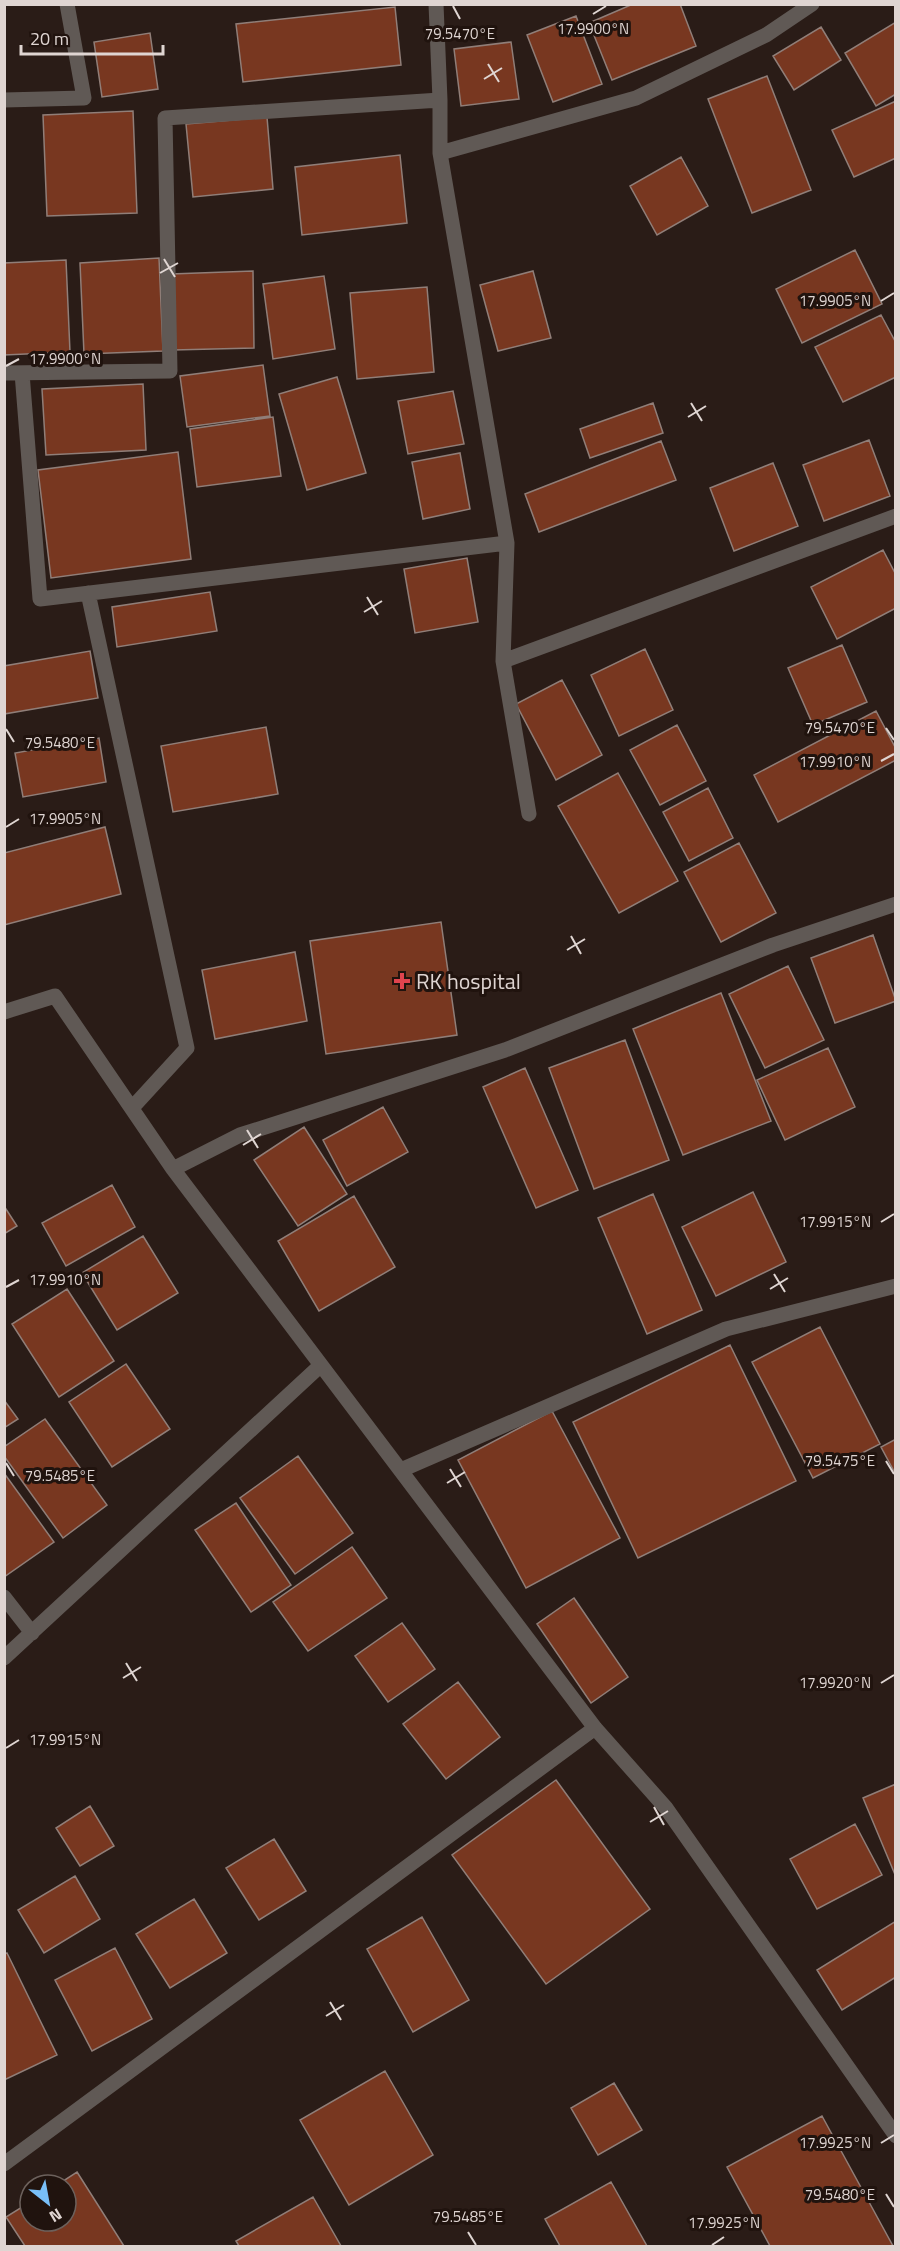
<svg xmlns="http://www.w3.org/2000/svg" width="900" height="2251" font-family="'Titillium Web',sans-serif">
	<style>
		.building { fill: #783720; stroke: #907e78; stroke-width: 1.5 }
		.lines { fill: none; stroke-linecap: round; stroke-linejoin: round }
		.minor { stroke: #605955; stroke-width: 15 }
		.ticks { fill: none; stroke: #dfd5d2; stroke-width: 2 }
		.health-dot { fill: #e0444e; stroke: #20130e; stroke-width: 2 }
		.labels { text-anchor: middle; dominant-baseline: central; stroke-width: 6; stroke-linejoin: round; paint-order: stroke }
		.poi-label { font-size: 22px; fill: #dfd5d2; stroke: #20130e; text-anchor: start }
		.ticks-label { font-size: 15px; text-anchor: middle; fill: #dfd5d2; stroke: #20130e; stroke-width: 6; stroke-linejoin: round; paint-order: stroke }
	</style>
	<rect width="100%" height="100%" fill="#2a1c17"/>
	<path class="building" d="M 633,4 L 680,4 L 696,46 L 612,80 L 589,23 Z
		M 395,7 L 401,65 L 243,82 L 236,24 Z
		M 576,16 L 602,84 L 553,102 L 527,35 Z
		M 896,22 L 896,94 L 876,106 L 845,53 Z
		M 821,27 L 841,60 L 794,90 L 773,56 Z
		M 150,33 L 158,89 L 102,97 L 94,42 Z
		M 511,42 L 519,99 L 461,106 L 454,49 Z
		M 767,76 L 811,190 L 752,213 L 708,99 Z
		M 896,101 L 896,158 L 854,177 L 832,130 Z
		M 133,111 L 137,213 L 47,216 L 43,115 Z
		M 267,117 L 273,189 L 193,197 L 186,124 Z
		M 400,155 L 407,223 L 302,235 L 295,167 Z
		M 681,157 L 708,206 L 657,235 L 630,186 Z
		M 855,250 L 882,304 L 802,343 L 776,289 Z
		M 159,258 L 163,351 L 84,354 L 80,263 Z
		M 66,260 L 70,352 L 4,355 L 4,263 Z
		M 253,271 L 254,348 L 173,350 L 171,274 Z
		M 533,271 L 551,338 L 498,351 L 480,285 Z
		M 324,276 L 335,349 L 273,359 L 263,284 Z
		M 427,287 L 434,372 L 357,379 L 350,293 Z
		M 881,315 L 896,343 L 896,377 L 843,402 L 815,347 Z
		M 263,365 L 270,416 L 187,427 L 180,376 Z
		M 337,377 L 366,473 L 307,490 L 279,394 Z
		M 143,384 L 146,450 L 46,455 L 42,389 Z
		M 453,391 L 464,444 L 408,454 L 398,401 Z
		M 653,403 L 663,433 L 590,458 L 580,429 Z
		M 273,417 L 281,476 L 197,487 L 190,429 Z
		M 869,440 L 890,496 L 824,521 L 803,465 Z
		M 661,441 L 676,480 L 539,532 L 525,494 Z
		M 178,452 L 191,559 L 51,578 L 38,470 Z
		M 460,453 L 470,509 L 423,519 L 412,462 Z
		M 773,463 L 798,526 L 734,551 L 710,488 Z
		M 883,550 L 896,575 L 896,608 L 837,639 L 811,587 Z
		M 467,558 L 478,622 L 415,633 L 404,569 Z
		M 210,592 L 217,631 L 117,647 L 112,607 Z
		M 842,645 L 867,702 L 813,725 L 788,668 Z
		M 645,649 L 673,710 L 619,736 L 591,675 Z
		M 90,651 L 98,698 L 4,714 L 4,666 Z
		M 562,680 L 602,755 L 556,780 L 516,704 Z
		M 876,711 L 896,749 L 896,760 L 778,822 L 754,775 Z
		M 677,725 L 706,781 L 660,805 L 630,750 Z
		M 266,727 L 278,794 L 173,812 L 161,746 Z
		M 99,738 L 106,782 L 23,797 L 15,753 Z
		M 618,773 L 678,881 L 619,913 L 558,806 Z
		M 708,788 L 733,838 L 689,861 L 663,812 Z
		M 105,827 L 121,894 L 4,925 L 4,853 Z
		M 739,843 L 776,913 L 721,942 L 684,872 Z
		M 441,922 L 457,1035 L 326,1054 L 310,941 Z
		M 873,935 L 896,1001 L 835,1023 L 811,958 Z
		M 295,952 L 307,1021 L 215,1039 L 202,970 Z
		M 788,966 L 824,1040 L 765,1068 L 729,994 Z
		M 721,993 L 771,1121 L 683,1155 L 633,1029 Z
		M 625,1040 L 669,1160 L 594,1189 L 549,1068 Z
		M 828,1048 L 855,1107 L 785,1140 L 757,1080 Z
		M 525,1068 L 578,1190 L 536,1208 L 483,1087 Z
		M 383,1107 L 408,1152 L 347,1186 L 323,1140 Z
		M 304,1127 L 347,1194 L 298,1226 L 254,1160 Z
		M 112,1185 L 135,1227 L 66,1266 L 42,1223 Z
		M 753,1192 L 786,1262 L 716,1296 L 682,1227 Z
		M 653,1194 L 702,1310 L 647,1334 L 598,1218 Z
		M 354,1196 L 395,1267 L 319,1311 L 278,1241 Z
		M 4,1206 L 17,1226 L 4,1234 Z
		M 143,1236 L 178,1293 L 117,1330 L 82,1273 Z
		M 67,1289 L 114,1361 L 59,1397 L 12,1324 Z
		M 820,1327 L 880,1444 L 813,1478 L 752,1362 Z
		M 730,1345 L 796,1481 L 638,1558 L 573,1422 Z
		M 126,1364 L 170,1429 L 112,1467 L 69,1402 Z
		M 4,1400 L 18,1419 L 4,1428 Z
		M 552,1411 L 620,1538 L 526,1588 L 458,1460 Z
		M 45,1419 L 107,1505 L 63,1538 L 4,1456 L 4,1447 Z
		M 896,1439 L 896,1475 L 881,1447 Z
		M 298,1456 L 353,1533 L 295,1574 L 240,1498 Z
		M 4,1473 L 54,1542 L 4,1577 Z
		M 236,1503 L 291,1585 L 251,1612 L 195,1530 Z
		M 352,1547 L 387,1598 L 308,1651 L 273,1602 Z
		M 574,1598 L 628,1677 L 591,1703 L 537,1624 Z
		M 402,1623 L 435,1669 L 388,1702 L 355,1656 Z
		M 458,1682 L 500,1737 L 446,1779 L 403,1724 Z
		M 556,1780 L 650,1909 L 546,1984 L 452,1855 Z
		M 896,1784 L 896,1877 L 863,1798 Z
		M 90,1806 L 114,1846 L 80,1866 L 56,1828 Z
		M 855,1824 L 882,1875 L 817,1909 L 790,1859 Z
		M 274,1839 L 306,1891 L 259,1920 L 226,1868 Z
		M 75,1876 L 100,1919 L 44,1953 L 18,1910 Z
		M 194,1899 L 227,1953 L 170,1988 L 136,1934 Z
		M 422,1917 L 469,2000 L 413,2032 L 367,1949 Z
		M 896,1921 L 896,1977 L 842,2010 L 817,1970 Z
		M 115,1948 L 152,2019 L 92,2051 L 55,1980 Z
		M 7,1953 L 57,2055 L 4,2080 L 4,1954 Z
		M 385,2071 L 433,2155 L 349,2205 L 300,2120 Z
		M 614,2083 L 642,2130 L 598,2155 L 571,2108 Z
		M 822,2116 L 893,2246 L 770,2246 L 727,2167 Z
		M 77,2172 L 124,2246 L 25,2246 L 6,2217 L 30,2202 L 30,2221 L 66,2221 L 66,2185 L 57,2185 Z
		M 611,2182 L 647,2246 L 560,2246 L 545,2219 Z
		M 313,2197 L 341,2246 L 239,2246 L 236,2241 Z"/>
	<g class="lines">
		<path class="minor" d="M 436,4 L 440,100 L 440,153 L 507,543 L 503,661 L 529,814
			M 4,100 L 84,98 L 67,4
			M 440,153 L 636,98 L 766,35 L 812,4
			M 4,373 L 170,371 L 165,118 L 440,100
			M 22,373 L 40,599 L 507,543
			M 88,593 L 187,1048 L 132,1108
			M 503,661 L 896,516
			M 4,1012 L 55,996 L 173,1169 L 595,1728 L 666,1808 L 896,2136
			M 173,1169 L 240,1135 L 505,1050 L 773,945 L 896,904
			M 401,1470 L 726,1329 L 896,1286
			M 4,1597 L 32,1633
			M 4,1658 L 321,1365
			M 4,2164 L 595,1728"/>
	</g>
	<path class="ticks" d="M 453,6 L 460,19M 593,14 L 606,6M 488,64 L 499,82M 484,79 L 502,68M 164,259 L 175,277M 160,273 L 178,263M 881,301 L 894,293M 6,366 L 19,359M 691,403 L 702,421M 688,417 L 706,406M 367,597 L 378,615M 364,612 L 382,601M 886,728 L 894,740M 6,729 L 14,742M 881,761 L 894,754M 6,827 L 19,819M 571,936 L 581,954M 567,950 L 585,939M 247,1130 L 258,1148M 243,1145 L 261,1134M 881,1222 L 894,1214M 774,1274 L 785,1292M 6,1287 L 19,1280M 770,1289 L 788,1278M 886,1461 L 894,1474M 6,1463 L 14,1476M 450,1469 L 461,1487M 447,1483 L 465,1472M 126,1663 L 137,1681M 123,1678 L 141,1667M 881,1683 L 894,1675M 6,1748 L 19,1740M 654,1807 L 664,1825M 650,1822 L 668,1811M 330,2002 L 341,2020M 326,2016 L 344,2005M 881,2143 L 894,2135M 886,2194 L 894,2207M 468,2232 L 476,2245M 712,2245 L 724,2237"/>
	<path class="health-dot" d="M399 972h6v6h6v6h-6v6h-6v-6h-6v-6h6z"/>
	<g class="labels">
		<g class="poi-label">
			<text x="416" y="981">RK hospital</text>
		</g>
	</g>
	<g class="ticks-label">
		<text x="593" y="34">17.9900°N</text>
		<text x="460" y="39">79.5470°E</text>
		<text x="835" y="306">17.9905°N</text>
		<text x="65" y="364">17.9900°N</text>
		<text x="840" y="733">79.5470°E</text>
		<text x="60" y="748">79.5480°E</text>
		<text x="835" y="767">17.9910°N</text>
		<text x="65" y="824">17.9905°N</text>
		<text x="835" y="1227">17.9915°N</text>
		<text x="65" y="1285">17.9910°N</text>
		<text x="840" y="1466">79.5475°E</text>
		<text x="60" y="1481">79.5485°E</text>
		<text x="835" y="1688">17.9920°N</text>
		<text x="65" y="1745">17.9915°N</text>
		<text x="835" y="2148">17.9925°N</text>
		<text x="840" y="2200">79.5480°E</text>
		<text x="468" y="2222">79.5485°E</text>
		<text x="724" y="2228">17.9925°N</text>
	</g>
	<rect width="900" height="2251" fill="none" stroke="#dfd5d2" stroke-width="12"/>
	<g transform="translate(48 2203) rotate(149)"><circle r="28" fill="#20130e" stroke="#6c615c" stroke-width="1.5"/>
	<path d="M0-4.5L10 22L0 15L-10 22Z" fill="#79bff8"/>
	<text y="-9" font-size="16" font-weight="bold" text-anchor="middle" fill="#dfd5d2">N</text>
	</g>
	<path d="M21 45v9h142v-9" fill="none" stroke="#dfd5d2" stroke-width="3"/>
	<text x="30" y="45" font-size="18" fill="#dfd5d2" stroke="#20130e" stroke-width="4.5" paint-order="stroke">20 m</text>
</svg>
